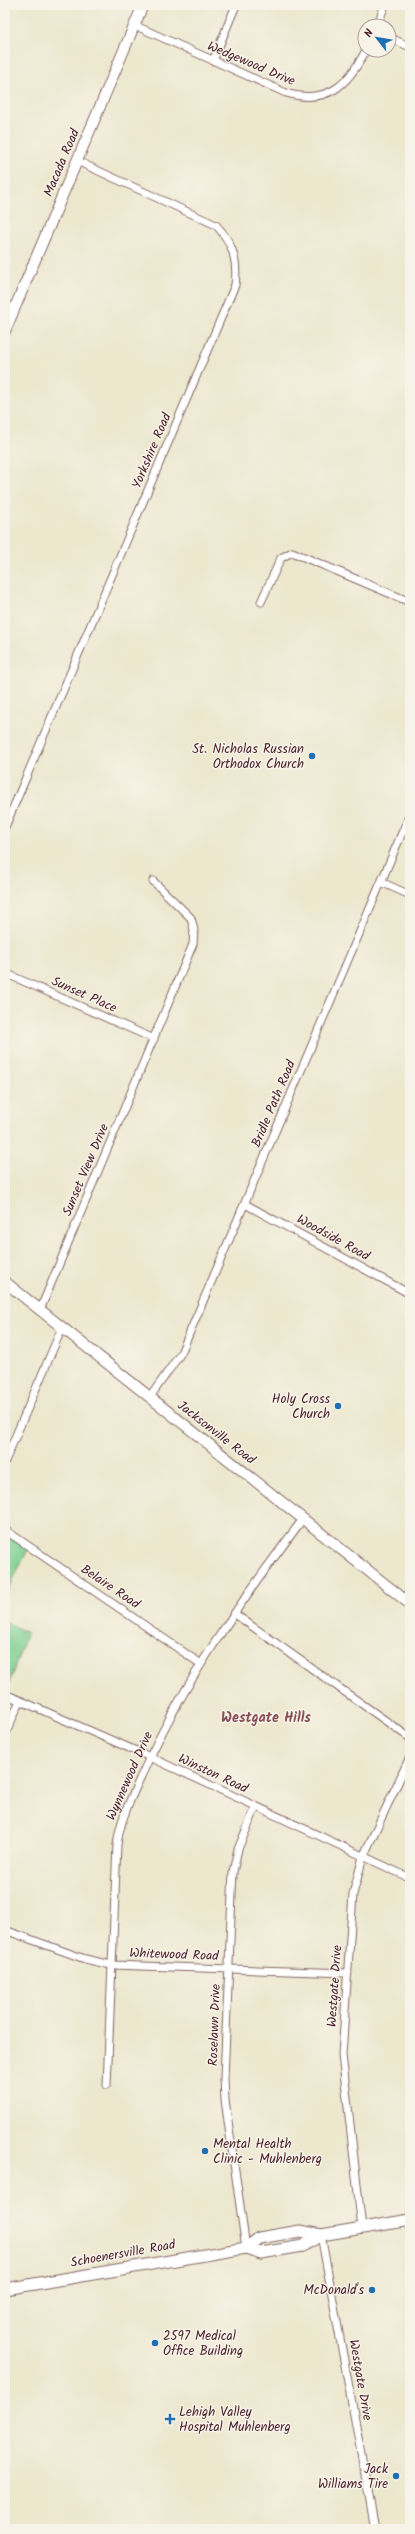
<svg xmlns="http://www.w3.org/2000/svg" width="415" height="2534" font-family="Kalam,sans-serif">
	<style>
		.green { fill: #7ed193; stroke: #64785f }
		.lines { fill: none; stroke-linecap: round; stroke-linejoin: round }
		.street-casing { stroke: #836564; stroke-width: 9 }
		.secondary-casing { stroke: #836564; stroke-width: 12 }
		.primary-casing { stroke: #836564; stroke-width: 13 }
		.street { stroke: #fff; stroke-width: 7 }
		.secondary { stroke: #fff; stroke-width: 10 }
		.primary { stroke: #fff; stroke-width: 11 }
		.poi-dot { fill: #1f6fb2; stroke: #f7f3e8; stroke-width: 1.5 }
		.labels { text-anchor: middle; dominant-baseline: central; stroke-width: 3; stroke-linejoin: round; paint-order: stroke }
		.street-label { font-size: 13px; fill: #4a1f2b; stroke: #f7f3e8 }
		.poi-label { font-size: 13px; fill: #4a1f2b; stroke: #f7f3e8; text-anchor: end }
		.neighbourhood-label { font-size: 14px; font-weight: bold; fill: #884f56; stroke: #f7f3e8 }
	</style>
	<rect width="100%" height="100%" fill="#f7f3e8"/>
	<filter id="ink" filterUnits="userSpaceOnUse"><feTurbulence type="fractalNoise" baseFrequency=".025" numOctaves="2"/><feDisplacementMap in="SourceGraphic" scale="8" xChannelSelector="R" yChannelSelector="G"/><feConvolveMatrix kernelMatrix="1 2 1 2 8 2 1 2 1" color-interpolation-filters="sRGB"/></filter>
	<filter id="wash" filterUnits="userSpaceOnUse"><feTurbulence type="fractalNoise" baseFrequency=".012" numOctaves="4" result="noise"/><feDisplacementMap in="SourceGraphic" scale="16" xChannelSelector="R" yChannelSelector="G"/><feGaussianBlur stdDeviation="0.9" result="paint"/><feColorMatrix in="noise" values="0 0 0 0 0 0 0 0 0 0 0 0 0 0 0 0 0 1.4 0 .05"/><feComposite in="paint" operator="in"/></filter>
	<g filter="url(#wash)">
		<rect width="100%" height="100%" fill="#ece7cd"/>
		<path class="green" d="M 5,1530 L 29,1547 L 5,1596 Z
			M 5,1621 L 27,1633 L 5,1694 Z"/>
	</g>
	<g filter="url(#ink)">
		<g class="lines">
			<g class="street-casing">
				<path id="street" d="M 134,25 L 286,93 C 328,105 348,85 366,50
					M 377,26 L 385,5
					M 389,37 L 410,47
					M 213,61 L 236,5
					M 261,602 L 281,558 L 292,552 L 410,602
					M 5,827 L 235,285 C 238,261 233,243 216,225 L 77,161
					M 381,882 L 410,895
					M 5,973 L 154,1039
					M 245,1204 L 410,1294
					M 40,1310 L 193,944 L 194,930 L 191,918 L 153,881
					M 150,1397 L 181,1353 L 410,814
					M 5,1461 L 62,1328
					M 5,1530 L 201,1664
					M 235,1614 L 410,1738
					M 5,1694 L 150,1757 L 410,1878
					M 5,1735 L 20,1701
					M 5,1930 L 85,1959 L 111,1965 L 348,1973
					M 107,2085 L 117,1845 C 120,1819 132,1796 143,1772 C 184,1681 243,1598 303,1519
					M 362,2228 L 342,2055 L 353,1894 L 363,1857 L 410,1757
					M 321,2235 L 375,2529
					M 246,2248 L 225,2100 L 224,2078 L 233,1872 L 238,1849 L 256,1807"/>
			</g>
			<g class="secondary-casing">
				<path id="secondary" d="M 5,331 L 143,5
					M 5,1282 L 410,1604"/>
			</g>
			<g class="primary-casing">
				<path id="primary" d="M 246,2248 L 261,2253 L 303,2246 L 321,2235
					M 5,2289 L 246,2248 L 259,2238 L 300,2231 L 321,2235 L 410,2220"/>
			</g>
			<use href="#street" class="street"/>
			<use href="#secondary" class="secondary"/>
			<use href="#primary" class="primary"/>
		</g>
	</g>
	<g class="poi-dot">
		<circle cx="312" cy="756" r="4"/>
		<circle cx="338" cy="1406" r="4"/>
		<circle cx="205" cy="2151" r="4"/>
		<circle cx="372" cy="2290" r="4"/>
		<circle cx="155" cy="2343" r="4"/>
		<path d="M168 2413h4v4h4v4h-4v4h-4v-4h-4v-4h4z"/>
		<circle cx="396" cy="2476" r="4"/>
	</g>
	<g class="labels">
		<g class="street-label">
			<text transform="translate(251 64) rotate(23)">Wedgewood Drive</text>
			<text transform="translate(62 163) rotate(-67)">Macada Road</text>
			<text transform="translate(152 451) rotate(-67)">Yorkshire Road</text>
			<text transform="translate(84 995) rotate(24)">Sunset Place</text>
			<text transform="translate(274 1104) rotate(-67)">Bridle Path Road</text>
			<text transform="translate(86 1170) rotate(-67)">Sunset View Drive</text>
			<text transform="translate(333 1238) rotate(29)">Woodside Road</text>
			<text transform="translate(216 1433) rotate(38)">Jacksonville Road</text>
			<text transform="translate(110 1587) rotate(34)">Belaire Road</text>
			<text transform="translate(213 1774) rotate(25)">Winston Road</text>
			<text transform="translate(130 1776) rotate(-66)">Wynnewood Drive</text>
			<text transform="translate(174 1955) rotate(2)">Whitewood Road</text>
			<text transform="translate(335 1986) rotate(-86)">Westgate Drive</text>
			<text transform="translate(215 2025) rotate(-88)">Roselawn Drive</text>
			<text transform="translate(123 2254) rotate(-10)">Schoenersville Road</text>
			<text transform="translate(360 2380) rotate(80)">Westgate Drive</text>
		</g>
		<g class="poi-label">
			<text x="304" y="749">St. Nicholas Russian<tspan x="304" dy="15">Orthodox Church</tspan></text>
			<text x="330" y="1399">Holy Cross<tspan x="330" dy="15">Church</tspan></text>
			<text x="213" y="2144" text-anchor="start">Mental Health<tspan x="213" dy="15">Clinic - Muhlenberg</tspan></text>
			<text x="364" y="2290">McDonald's</text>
			<text x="163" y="2336" text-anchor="start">2597 Medical<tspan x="163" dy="15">Office Building</tspan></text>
			<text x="179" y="2412" text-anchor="start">Lehigh Valley<tspan x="179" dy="15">Hospital Muhlenberg</tspan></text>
			<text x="388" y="2469">Jack<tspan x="388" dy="15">Williams Tire</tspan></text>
		</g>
		<g class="neighbourhood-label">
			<text x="266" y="1718">Westgate Hills</text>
		</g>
	</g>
	<rect width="415" height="2534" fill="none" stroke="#f7f3e8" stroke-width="20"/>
	<g transform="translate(377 38) rotate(301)"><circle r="19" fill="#f7f3e8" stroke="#b29e9c"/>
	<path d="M0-3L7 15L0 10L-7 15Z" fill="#1f6fb2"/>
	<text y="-6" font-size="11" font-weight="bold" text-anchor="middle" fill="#4a1f2b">N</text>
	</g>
</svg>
